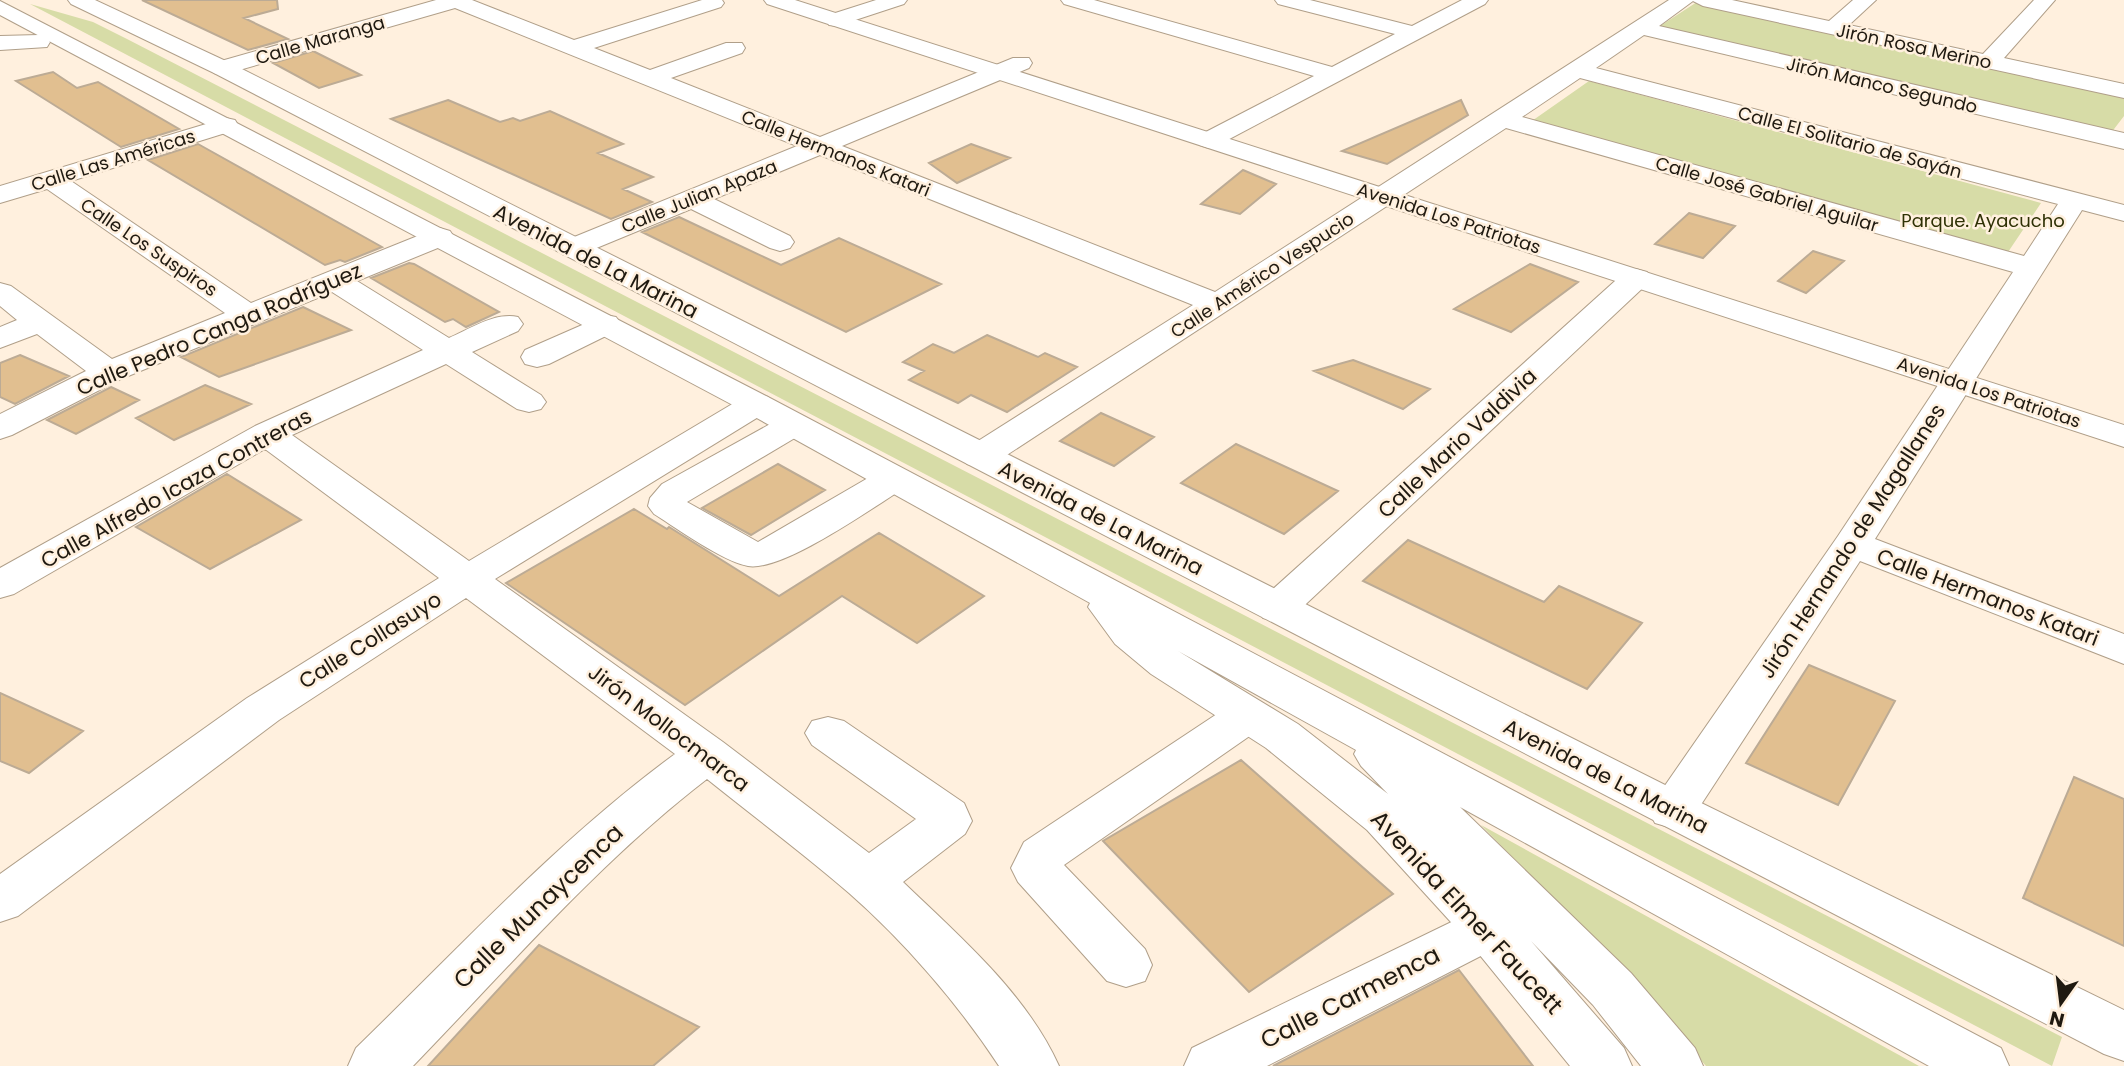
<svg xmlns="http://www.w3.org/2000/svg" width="2124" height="1066" font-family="Poppins,sans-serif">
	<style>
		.green { fill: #d7dca7 }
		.building { fill: #e1bf90; stroke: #bcab95; stroke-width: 2 }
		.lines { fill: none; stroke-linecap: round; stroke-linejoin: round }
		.minor-casing { stroke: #b09f89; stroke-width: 2 }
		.major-casing { stroke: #b09f89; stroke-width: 2 }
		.minor { fill: #fff; fill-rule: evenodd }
		.major { fill: #fff; fill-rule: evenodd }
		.labels { text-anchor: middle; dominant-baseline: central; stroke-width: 5; stroke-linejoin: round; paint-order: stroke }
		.far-street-label { font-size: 18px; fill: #1f1910; stroke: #fff0de }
		.far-park-label { font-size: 18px; fill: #2f3105; stroke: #fff0de }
		.street-label { font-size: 21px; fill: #1f1910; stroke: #fff0de }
		.near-street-label { font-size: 24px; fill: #1f1910; stroke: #fff0de }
	</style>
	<rect width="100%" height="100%" fill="#fff0de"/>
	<path class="green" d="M 1697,2 L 2124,96 L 2124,116 L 2111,133 L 1657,28 Z
		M 30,4 L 93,22 L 127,39 L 2062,1037 L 2052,1066 Z
		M 1589,81 L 2041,203 L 2004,258 L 1529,123 Z
		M 1481,825 L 1919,1066 L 1706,1066 L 1634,983 Z"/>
	<path class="building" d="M 142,0 L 277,0 L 278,9 L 244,18 L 288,39 L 248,50 Z
		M 313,51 L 361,75 L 319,88 L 273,63 Z
		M 53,72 L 77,88 L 98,82 L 179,129 L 121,147 L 16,81 Z
		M 448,100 L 500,122 L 513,118 L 520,121 L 550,111 L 623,144 L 598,153 L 653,177 L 623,189 L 652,202 L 611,219 L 391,119 Z
		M 1461,100 L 1468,115 L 1387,164 L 1342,151 Z
		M 198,144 L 382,247 L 345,262 L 340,260 L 325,265 L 148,160 Z
		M 971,144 L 1010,158 L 957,183 L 929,163 Z
		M 1243,170 L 1276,184 L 1240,214 L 1201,204 Z
		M 1689,213 L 1735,226 L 1703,258 L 1655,244 Z
		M 679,217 L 781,265 L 839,238 L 941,284 L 846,332 L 642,232 Z
		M 1813,251 L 1844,261 L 1806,293 L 1778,281 Z
		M 409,263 L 414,264 L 499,312 L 466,327 L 453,319 L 445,322 L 371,278 Z
		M 1530,264 L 1578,282 L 1511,332 L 1454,309 Z
		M 303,307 L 351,330 L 219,377 L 181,357 Z
		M 987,335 L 1038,357 L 1045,353 L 1077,367 L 1007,412 L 971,395 L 958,403 L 909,380 L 924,371 L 903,362 L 933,344 L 954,353 Z
		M 20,355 L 69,376 L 15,404 L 0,397 L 0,363 Z
		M 1353,360 L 1430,389 L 1403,409 L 1314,371 Z
		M 205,385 L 251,404 L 174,440 L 136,418 Z
		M 111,387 L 139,400 L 76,434 L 47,420 Z
		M 1101,413 L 1154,437 L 1114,466 L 1060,441 Z
		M 1236,444 L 1338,491 L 1284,534 L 1181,483 Z
		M 778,464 L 825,490 L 751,535 L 702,508 Z
		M 227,474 L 301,520 L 210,569 L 136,527 Z
		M 634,509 L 667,529 L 669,527 L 779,596 L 879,533 L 984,596 L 917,643 L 842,596 L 685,705 L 506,583 Z
		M 1408,540 L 1544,602 L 1559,586 L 1642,623 L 1587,689 L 1363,581 Z
		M 1809,665 L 1895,701 L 1838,805 L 1746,763 Z
		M 0,693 L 83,731 L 29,773 L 0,761 Z
		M 1241,760 L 1393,894 L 1249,992 L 1103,841 Z
		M 2074,777 L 2124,799 L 2124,946 L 2023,898 Z
		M 539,945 L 699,1027 L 653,1066 L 428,1066 Z
		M 1459,970 L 1533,1066 L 1273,1066 Z"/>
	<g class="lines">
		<g class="minor-casing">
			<path id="minor" d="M 436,0 L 472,0 L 574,40 L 702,0 L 722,0 L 724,3 L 721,7 L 594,48 L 650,70 L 726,43 L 742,43 L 745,48 L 742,53 L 671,78 L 820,137 L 1013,58 L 1029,58 L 1032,63 L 1029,68 L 842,146 L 1215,292 L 1669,0 L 1732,0 L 1829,21 L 1853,0 L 1876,0 L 1849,25 L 1983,54 L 2034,0 L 2055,0 L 2004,58 L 2124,84 L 2124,98 L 1703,6 L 1693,1 L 1659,26 L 2124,133 L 2124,149 L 1644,35 L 1596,68 L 2124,205 L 2124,221 L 2082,210 L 1875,539 L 2124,634 L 2124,664 L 1860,561 L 1689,823 L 1672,828 L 1655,823 L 1648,810 L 1838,536 L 2013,272 L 1506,128 L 993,464 L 980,467 L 967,464 L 962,456 L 967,448 L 1193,305 L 820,155 L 714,199 L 790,236 L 794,242 L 790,248 L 780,251 L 770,248 L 691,209 L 582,254 L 572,257 L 562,254 L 557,248 L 562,242 L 797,146 L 455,8 L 222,75 L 214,73 L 210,68 L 214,63 ZM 1580,78 L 2058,204 L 2024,256 L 1522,117 Z
				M 876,0 L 907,0 L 904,4 L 837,26 L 829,25 L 826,20 L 829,15 Z
				M 1061,0 L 1094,0 L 1332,67 L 1395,34 L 1278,4 L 1275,0 L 1310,0 L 1412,26 L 1462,0 L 1488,0 L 1485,4 L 1218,145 L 1209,148 L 1200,145 L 1196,140 L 1200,135 L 1314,76 L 1064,4 Z
				M 39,35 L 47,37 L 50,42 L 47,47 L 0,50 L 0,36 Z
				M 226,118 L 235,120 L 238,125 L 235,130 L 71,181 L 251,303 L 430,231 L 440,228 L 450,231 L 454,237 L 450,243 L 357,281 L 449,338 C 470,329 495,312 518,317 L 523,324 L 518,331 L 472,352 L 541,395 L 546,402 L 541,409 L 529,412 L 517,409 L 446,364 L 292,435 L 469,561 L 744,397 L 756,394 L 768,397 L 773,404 L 768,411 L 495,579 L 723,742 L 869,853 L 916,819 L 812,745 L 805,733 L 812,721 L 828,717 L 844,721 L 964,803 L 972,821 L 965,834 L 903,882 C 960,937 1026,993 1059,1066 L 999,1066 C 959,1005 904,941 849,893 C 803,853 754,817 707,779 C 599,862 508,968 413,1066 L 348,1066 L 356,1048 C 459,948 559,839 675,754 L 466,598 L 279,720 L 18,916 L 0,922 L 0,874 L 247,698 L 439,578 L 265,449 L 14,594 L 0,598 L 0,568 L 255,426 L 423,350 L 332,292 L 121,379 L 12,435 L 0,439 L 0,414 L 86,371 L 37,334 L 0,348 L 0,327 L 17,320 L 0,306 L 0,283 L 11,286 L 112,359 L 225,313 L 47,189 L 0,203 L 0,186 Z
				M 1636,269 L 1647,272 L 1651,278 L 1647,284 L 1291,618 L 1277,621 L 1263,618 L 1257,608 L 1263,598 L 1625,272 Z
				M 605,315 L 616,317 L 621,324 L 616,331 L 549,364 L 537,367 L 525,364 L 521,357 L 525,350 Z
				M 793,415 L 805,418 L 810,425 L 805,432 L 687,502 L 758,542 L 880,471 L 893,468 L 906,471 L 911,479 L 906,487 C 873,507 783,572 748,566 C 722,561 678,529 654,514 L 648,506 L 650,498 L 662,484 L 781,418 Z
				M 1248,699 L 1264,704 L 1270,715 L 1264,726 L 1064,865 L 1145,949 L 1152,965 L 1145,981 L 1126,987 L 1107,981 L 1018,882 L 1011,868 L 1024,842 L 1232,704 Z
				M 1488,907 L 1506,913 L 1514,928 L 1506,943 L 1267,1066 L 1184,1066 L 1192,1048 L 1470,913 Z"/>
		</g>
		<g class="major-casing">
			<path id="major" d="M 68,0 L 95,0 L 230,63 L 1689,797 L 2124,1010 L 2124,1061 L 2104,1054 L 214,73 L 71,4 Z
				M 764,0 L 795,0 L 2124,425 L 2124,447 L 767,4 Z
				M 0,1 L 768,397 L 2001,1048 L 2009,1066 L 1929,1066 L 1460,807 L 1631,973 L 1695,1048 L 1703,1066 L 1641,1066 L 1593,1005 L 1531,941 L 1624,1048 L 1632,1066 L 1570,1066 L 1470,943 L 1367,830 L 1266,748 L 1151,674 L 1115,644 L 1088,607 L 1090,603 L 744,411 L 0,15 ZM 1178,651 L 1356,750 L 1354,754 L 1361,766 L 1388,794 L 1298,724 Z"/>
		</g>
		<use href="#minor" class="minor"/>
		<use href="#major" class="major"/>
	</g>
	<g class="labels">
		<g class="far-street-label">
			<text transform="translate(320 40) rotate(-16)">Calle Maranga</text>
			<text transform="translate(1914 46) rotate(12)">Jirón Rosa Merino</text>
			<text transform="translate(1882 85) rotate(13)">Jirón Manco Segundo</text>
			<text transform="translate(1850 142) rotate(15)">Calle El Solitario de Sayán</text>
			<text transform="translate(836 153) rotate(22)">Calle Hermanos Katari</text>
			<text transform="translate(113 160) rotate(-17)">Calle Las Américas</text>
			<text transform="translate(1767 194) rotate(16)">Calle José Gabriel Aguilar</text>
			<text transform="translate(699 196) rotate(-22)">Calle Julian Apaza</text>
			<text transform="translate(1449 218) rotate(18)">Avenida Los Patriotas</text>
			<text transform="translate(149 247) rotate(34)">Calle Los Suspiros</text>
			<text transform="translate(1262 275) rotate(-33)">Calle Américo Vespucio</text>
			<text transform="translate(1989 392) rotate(18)">Avenida Los Patriotas</text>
		</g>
		<g class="far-park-label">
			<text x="1983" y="220">Parque. Ayacucho</text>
		</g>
		<g class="street-label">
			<text transform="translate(596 261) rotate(27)">Avenida de La Marina</text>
			<text transform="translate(219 329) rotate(-23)">Calle Pedro Canga Rodríguez</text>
			<text transform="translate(1457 443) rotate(-43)">Calle Mario Valdivia</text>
			<text transform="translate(176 488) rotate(-29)">Calle Alfredo Icaza Contreras</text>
			<text transform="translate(1101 518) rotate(27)">Avenida de La Marina</text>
			<text transform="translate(1852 541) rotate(-57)">Jirón Hernando de Magallanes</text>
			<text transform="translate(1988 597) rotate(21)">Calle Hermanos Katari</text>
			<text transform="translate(370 640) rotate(-32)">Calle Collasuyo</text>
			<text transform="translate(669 728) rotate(37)">Jirón Mollocmarca</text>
			<text transform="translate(1606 776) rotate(27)">Avenida de La Marina</text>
		</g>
		<g class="near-street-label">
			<text transform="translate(538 906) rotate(-44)">Calle Munaycenca</text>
			<text transform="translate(1467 912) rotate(47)">Avenida Elmer Faucett</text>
			<text transform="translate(1350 997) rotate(-27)">Calle Carmenca</text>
		</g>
	</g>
	<g transform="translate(2061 1003) rotate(194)" stroke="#fff0de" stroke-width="5" paint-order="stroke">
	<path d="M0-5L12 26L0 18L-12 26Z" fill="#1f1910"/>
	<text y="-10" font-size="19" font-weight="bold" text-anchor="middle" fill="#1f1910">N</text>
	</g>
</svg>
